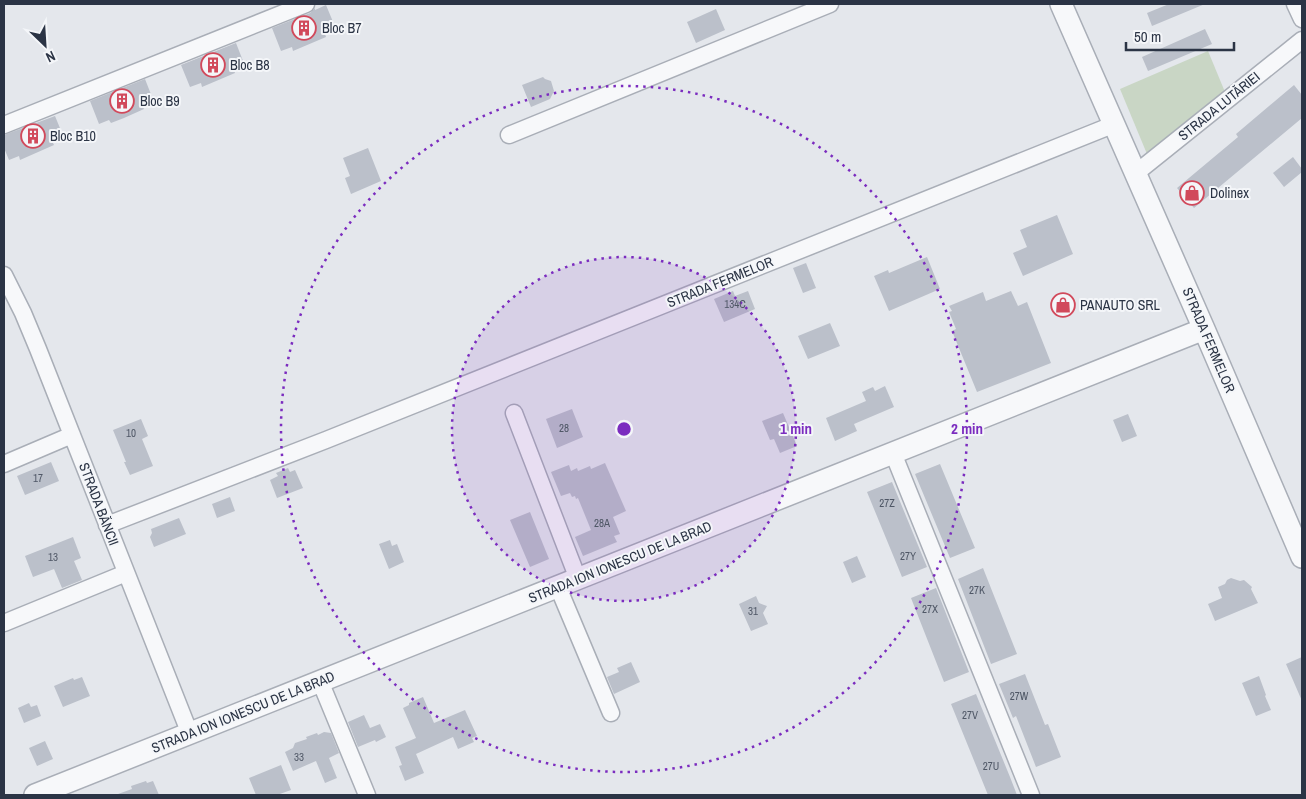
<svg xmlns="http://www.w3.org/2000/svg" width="1306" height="799" font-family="'Archivo Narrow',sans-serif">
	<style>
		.green { fill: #c9d6c5 }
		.building { fill: #bbc0ca }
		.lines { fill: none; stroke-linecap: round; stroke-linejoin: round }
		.minor-casing { stroke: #a9aeb7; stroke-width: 19 }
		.tertiary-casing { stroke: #a9aeb7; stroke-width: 24 }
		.minor { stroke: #f7f8fa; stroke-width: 16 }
		.tertiary { stroke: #f7f8fa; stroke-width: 21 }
		.ring { fill: none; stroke: #7b2cbf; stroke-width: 2.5; stroke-dasharray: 2.5 5 }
		.labels { text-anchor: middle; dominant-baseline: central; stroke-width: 4; stroke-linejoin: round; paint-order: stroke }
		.number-label { font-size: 11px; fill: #4f5766 }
		.poi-label { font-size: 14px; fill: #2b3445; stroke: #f4f6f9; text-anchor: start }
		.street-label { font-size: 14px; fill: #2b3445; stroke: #f4f6f9 }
		.centre { fill: #7b2cbf; stroke: #f4f6f9; stroke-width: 2.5 }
		.ring-label { font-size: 15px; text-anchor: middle; font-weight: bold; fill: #7b2cbf; stroke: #f4f6f9; stroke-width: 4; stroke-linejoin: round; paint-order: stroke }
	</style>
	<rect width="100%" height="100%" fill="#e4e7ec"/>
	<path class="green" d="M 1208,51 L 1225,92 L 1147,154 L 1120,89 Z"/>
	<path class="building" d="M 1169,4 L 1205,4 L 1152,26 L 1147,13 Z
		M 326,5 L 336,29 L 325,34 L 326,37 L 293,51 L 292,47 L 281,51 L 272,28 L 310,13 L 315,8 L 315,10 Z
		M 716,9 L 725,30 L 696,43 L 687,22 Z
		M 1205,29 L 1212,44 L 1148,71 L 1142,57 Z
		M 236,43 L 245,66 L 234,70 L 235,73 L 202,87 L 201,83 L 190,87 L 181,65 Z
		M 543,77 L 545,79 L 551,81 L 554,91 L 550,99 L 531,107 L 522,85 Z
		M 145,79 L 154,102 L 143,107 L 144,109 L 124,118 L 111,123 L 109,120 L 99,124 L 90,101 Z
		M 1294,85 L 1302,95 L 1302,118 L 1194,208 L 1177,188 L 1238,137 L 1236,134 Z
		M 55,116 L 64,138 L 53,143 L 54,145 L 20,160 L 19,156 L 9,160 L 4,148 L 4,135 Z
		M 368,148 L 381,181 L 351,194 L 345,178 L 350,176 L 343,158 Z
		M 1293,157 L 1302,169 L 1302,172 L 1284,187 L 1273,173 Z
		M 1057,215 L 1073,254 L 1023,276 L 1013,253 L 1027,247 L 1020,230 Z
		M 927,257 L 940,289 L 889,311 L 874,276 L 888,270 L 889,273 Z
		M 806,263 L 816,288 L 803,293 L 793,268 Z
		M 733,291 L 735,296 L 748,291 L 755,309 L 724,322 L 714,299 Z
		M 1011,291 L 1018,306 L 1027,302 L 1051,363 L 977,392 L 952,331 L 956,329 L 949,312 L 952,311 L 949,306 L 983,292 L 986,301 Z
		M 830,323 L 840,346 L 808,359 L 798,336 Z
		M 885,386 L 894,407 L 854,424 L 857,431 L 835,441 L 826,418 L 866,401 L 862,392 L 873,387 L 875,391 Z
		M 572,409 L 583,437 L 557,448 L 546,419 Z
		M 783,413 L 797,446 L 780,453 L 774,439 L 770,440 L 762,421 Z
		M 1128,414 L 1137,436 L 1122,442 L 1113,420 Z
		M 141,419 L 148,436 L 142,439 L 153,466 L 130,475 L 124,462 L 126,462 L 113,430 Z
		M 51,462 L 59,481 L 25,495 L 17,476 Z
		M 605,463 L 626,511 L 613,517 L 620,534 L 614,536 L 617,542 L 583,556 L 575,537 L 591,530 L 578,498 L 576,499 L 575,496 L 572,497 L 570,493 L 561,496 L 551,472 L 569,465 L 571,471 L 577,468 L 578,471 L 590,466 L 591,469 Z
		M 940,464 L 975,548 L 950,558 L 915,474 Z
		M 288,468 L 290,472 L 295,470 L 303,488 L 277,498 L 270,480 L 278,476 L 276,473 Z
		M 892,482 L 927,567 L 902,577 L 867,492 Z
		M 230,497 L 235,511 L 217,518 L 212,504 Z
		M 530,512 L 549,559 L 530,567 L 510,520 Z
		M 179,518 L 186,534 L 154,547 L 150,537 L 152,533 L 151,529 Z
		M 73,537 L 81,558 L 74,561 L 82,580 L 62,588 L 54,569 L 33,577 L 25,556 Z
		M 390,540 L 392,546 L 397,544 L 404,562 L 389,569 L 379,544 Z
		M 857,556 L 866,577 L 852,583 L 843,562 Z
		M 983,568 L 1017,654 L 991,664 L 958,579 Z
		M 1231,578 L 1240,581 L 1244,580 L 1252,587 L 1251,589 L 1258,603 L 1215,621 L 1208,604 L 1222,598 L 1218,587 L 1225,584 L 1227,580 Z
		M 936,588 L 969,672 L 944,682 L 911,598 Z
		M 756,596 L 759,603 L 767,606 L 763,613 L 768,624 L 751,631 L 739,604 Z
		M 1302,657 L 1302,701 L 1286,664 Z
		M 631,662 L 640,682 L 614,694 L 607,677 L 619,672 L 617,668 Z
		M 1025,674 L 1045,725 L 1048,724 L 1061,757 L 1036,767 L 1016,716 L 1013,718 L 999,684 Z
		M 1259,676 L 1266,695 L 1265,696 L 1271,710 L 1256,716 L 1242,683 Z
		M 82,677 L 90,696 L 63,707 L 54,686 L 73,678 L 74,680 Z
		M 976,694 L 1010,777 L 1017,795 L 988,795 L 951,704 Z
		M 423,697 L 434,723 L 465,710 L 477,736 L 472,738 L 474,742 L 458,749 L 453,737 L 416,754 L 424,773 L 405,781 L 399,766 L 402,765 L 395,747 L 416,738 L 403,708 L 409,705 L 409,703 Z
		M 29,703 L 31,707 L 37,705 L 41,716 L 24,723 L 18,708 Z
		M 364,715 L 370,728 L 380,724 L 386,737 L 376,742 L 375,740 L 358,747 L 348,722 Z
		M 324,732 L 331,733 L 339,753 L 329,758 L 337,778 L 325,783 L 316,761 L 293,771 L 285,752 L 293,748 L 295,743 L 307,739 L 306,737 L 317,733 L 318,735 Z
		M 45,741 L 53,759 L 37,766 L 29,748 Z
		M 281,765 L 291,790 L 277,795 L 256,795 L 249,778 Z
		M 146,781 L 147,783 L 153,781 L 159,795 L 118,795 L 118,794 L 132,789 L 131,786 Z"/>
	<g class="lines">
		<g class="minor-casing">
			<path id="minor" d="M 1295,4 L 1302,19
				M 4,125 L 306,4
				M 509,135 L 830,4
				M 1136,173 L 1302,40
				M 4,275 L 23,313 L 38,349 L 190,734
				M 514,413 L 578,579
				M 893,453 L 1031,795
				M 4,464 L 72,435
				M 107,525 L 326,440 L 1115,124
				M 558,587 L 611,713
				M 4,623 L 126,573
				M 320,681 L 367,795"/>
		</g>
		<g class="tertiary-casing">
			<path id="tertiary" d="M 1061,4 L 1204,329 L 1302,557
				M 35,795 L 1204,329"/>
		</g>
		<use href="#minor" class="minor"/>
		<use href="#tertiary" class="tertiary"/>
	</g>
	<circle cx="624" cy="429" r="172" fill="#7b2cbf" fill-opacity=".12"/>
	<g class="ring">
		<circle cx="624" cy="429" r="172"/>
		<circle cx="624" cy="429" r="343"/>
	</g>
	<defs>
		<g id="building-ring" transform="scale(1.25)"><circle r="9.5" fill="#f4f6f9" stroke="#d1495b" stroke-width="1.5"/><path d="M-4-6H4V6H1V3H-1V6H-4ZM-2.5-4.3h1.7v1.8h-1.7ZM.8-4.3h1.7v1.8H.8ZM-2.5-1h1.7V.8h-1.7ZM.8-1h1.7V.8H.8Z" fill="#d1495b"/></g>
		<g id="shop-ring" transform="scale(1.25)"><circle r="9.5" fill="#f4f6f9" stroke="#d1495b" stroke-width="1.5"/><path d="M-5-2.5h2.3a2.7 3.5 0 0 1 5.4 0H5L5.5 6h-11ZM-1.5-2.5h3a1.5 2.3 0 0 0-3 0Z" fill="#d1495b"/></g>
	</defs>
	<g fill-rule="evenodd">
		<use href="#building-ring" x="304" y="28"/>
		<use href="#building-ring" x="213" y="65"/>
		<use href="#building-ring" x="122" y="101"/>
		<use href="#building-ring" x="33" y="136"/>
		<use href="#shop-ring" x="1192" y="193"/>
		<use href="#shop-ring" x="1063" y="305"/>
	</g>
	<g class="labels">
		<g class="number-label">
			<text x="735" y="304">134C</text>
			<text x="564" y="428">28</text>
			<text x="131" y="433">10</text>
			<text x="38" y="478">17</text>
			<text x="887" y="503">27Z</text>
			<text x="602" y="523">28A</text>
			<text x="908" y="556">27Y</text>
			<text x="53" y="557">13</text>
			<text x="977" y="590">27K</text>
			<text x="930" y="609">27X</text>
			<text x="753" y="611">31</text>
			<text x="1019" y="696">27W</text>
			<text x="970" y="715">27V</text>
			<text x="299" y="757">33</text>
			<text x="991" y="766">27U</text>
		</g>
		<g class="poi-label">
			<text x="322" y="28">Bloc B7</text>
			<text x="230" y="65">Bloc B8</text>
			<text x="140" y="101">Bloc B9</text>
			<text x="50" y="136">Bloc B10</text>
			<text x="1210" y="193">Dolinex</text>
			<text x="1080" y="305">PANAUTO SRL</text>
		</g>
		<g class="street-label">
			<text transform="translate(1219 106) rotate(-39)">STRADA LUTĂRIEI</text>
			<text transform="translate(720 282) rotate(-22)">STRADA FERMELOR</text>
			<text transform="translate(1209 340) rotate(67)">STRADA FERMELOR</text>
			<text transform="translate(99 504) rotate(69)">STRADA BĂNCII</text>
			<text transform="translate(620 562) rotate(-22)">STRADA ION IONESCU DE LA BRAD</text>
			<text transform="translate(243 712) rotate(-22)">STRADA ION IONESCU DE LA BRAD</text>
		</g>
	</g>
	<circle cx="624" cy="429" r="8" class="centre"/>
	<g class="ring-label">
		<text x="796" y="434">1 min</text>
		<text x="967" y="434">2 min</text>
	</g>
	<rect width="1306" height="799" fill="none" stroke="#2b3445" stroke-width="10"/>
	<g transform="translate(45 45) rotate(155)" stroke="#f4f6f9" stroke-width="4" paint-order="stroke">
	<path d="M0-4L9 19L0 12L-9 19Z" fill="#2b3445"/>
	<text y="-8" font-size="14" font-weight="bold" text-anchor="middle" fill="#2b3445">N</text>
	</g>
	<path d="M1126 42v8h108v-8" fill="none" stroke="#2b3445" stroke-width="2.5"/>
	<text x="1134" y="42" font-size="15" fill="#2b3445" stroke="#f4f6f9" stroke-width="4" paint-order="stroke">50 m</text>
</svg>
